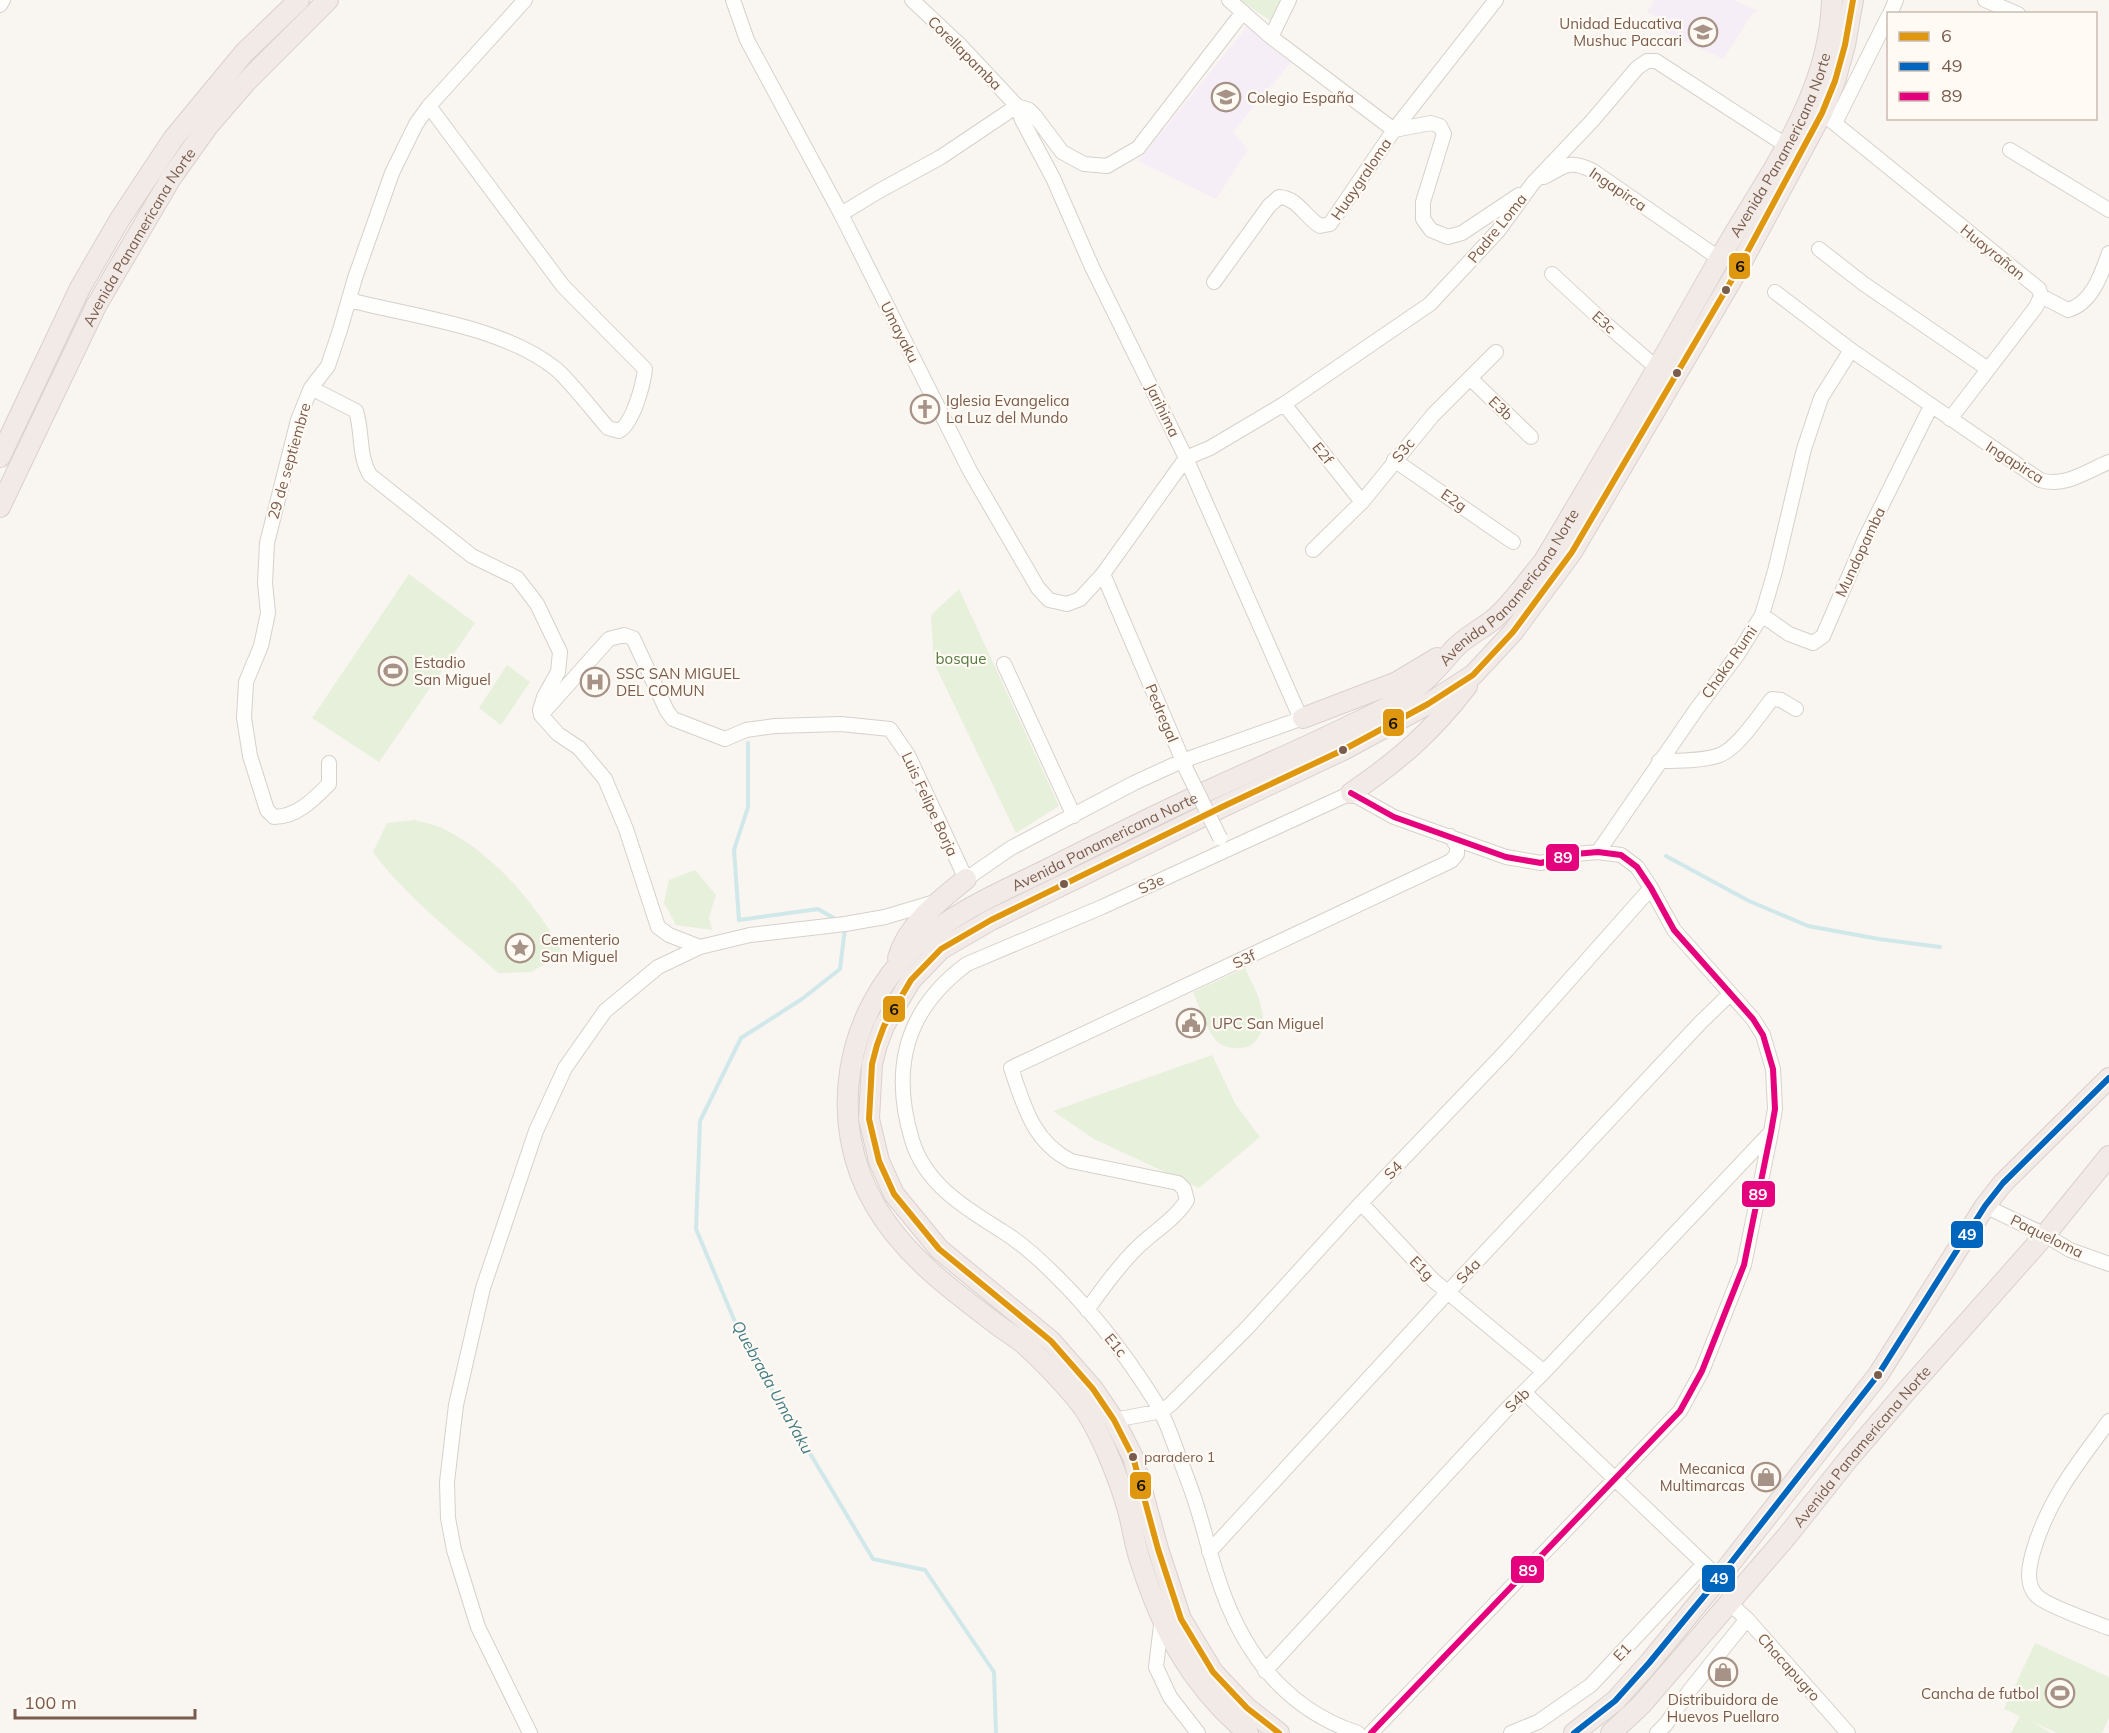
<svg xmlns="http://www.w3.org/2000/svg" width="2109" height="1733" font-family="Mulish,sans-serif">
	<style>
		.education { fill: #f6eef6 }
		.green { fill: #e7f0db }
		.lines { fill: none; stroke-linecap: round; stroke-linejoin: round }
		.stream { stroke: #d0e8ea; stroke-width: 4 }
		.minor-casing { stroke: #d7d1cb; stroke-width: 16 }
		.highway-casing { stroke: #dad1cc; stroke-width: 22 }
		.minor { stroke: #fefefd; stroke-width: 14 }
		.highway { stroke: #f2eae7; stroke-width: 20 }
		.minor-bridge-casing { stroke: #d7d1cb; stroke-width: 16; stroke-linecap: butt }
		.minor-bridge { stroke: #fefefd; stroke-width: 14 }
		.bus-1-casing { stroke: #fffaf3; stroke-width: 10 }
		.bus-2-casing { stroke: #fffaf3; stroke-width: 10 }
		.bus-3-casing { stroke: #fffaf3; stroke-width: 10 }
		.bus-1 { stroke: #de970f; stroke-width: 6 }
		.bus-2 { stroke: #0065bd; stroke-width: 6 }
		.bus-3 { stroke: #e5007d; stroke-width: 6 }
		.bus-dot { fill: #7a5c4d; stroke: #fffaf3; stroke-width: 2 }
		.labels { text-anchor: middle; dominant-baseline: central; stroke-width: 4.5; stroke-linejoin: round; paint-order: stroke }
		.bus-label { font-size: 14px; fill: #7a5c4d; stroke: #fffaf3; text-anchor: start }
		.poi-label { font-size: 15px; fill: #7a5c4d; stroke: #fffaf3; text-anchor: start }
		.street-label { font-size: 15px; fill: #7a5c4d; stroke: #fffaf3 }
		.park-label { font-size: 15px; fill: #537a41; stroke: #fffaf3 }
		.water-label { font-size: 16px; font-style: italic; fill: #437c86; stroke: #fffaf3 }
		.line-badge { stroke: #fffaf3; stroke-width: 2 }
		.badge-label { font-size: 16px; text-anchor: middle; font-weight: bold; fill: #fff }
		.pale-badge-label { font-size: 16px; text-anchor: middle; font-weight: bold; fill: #111 }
	</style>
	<rect width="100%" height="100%" fill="#f9f5f0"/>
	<path class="education" d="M 1654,0 L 1734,0 L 1758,11 L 1753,13 L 1723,59 L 1659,30 L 1661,19 L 1647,12 Z
		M 1250,23 L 1292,61 L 1233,132 L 1248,150 L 1216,199 L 1138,161 Z"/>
	<path class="green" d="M 1240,0 L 1285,0 L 1274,23 Z
		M 409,574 L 475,623 L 379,762 L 312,718 Z
		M 959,589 L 1059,806 L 1016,833 L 934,663 L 931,615 Z
		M 507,665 L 530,682 L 501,725 L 479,708 Z
		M 415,820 C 424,823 434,824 442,828 C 492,852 538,905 563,954 L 531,972 L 498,973 C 455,934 407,898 373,852 L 387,823 Z
		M 695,870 L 716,895 L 709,917 L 712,930 L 676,925 L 664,903 L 669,880 Z
		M 1245,968 C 1254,988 1272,1017 1258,1038 C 1253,1045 1248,1048 1239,1048 C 1230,1049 1220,1046 1214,1038 C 1205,1026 1200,1007 1193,992 Z
		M 1212,1055 L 1236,1105 L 1260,1137 L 1199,1188 L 1094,1139 L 1053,1111 Z
		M 2035,1643 L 2109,1677 L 2109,1718 L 2102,1733 L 2057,1733 L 2029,1720 L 2051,1733 L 2011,1733 L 2020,1716 L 2004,1709 Z"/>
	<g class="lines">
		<path class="stream" d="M 748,743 L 748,807 L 734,850 L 739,920 L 818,909 L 837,920
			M 1666,856 L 1749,901 L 1808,926 L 1879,939 L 1940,947
			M 845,928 L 840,969 L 802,999 L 741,1038 L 700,1121 L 696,1229 L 743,1341 L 873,1559 L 925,1570 L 994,1672 L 996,1733"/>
		<g class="minor-casing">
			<path id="minor" d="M 733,0 L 747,40 L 841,214 L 970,471 L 1038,588 L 1049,600 L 1067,604 L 1080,599 L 1103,574 L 1186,458 L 1210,448 L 1284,404 L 1430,304 L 1498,231 L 1533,183 L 1592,121 L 1637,68 L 1647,61 L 1656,61 L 1787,146
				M 912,0 L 959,44 L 1017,106 L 1029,110 L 1035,116 L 1062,152 L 1084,164 L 1107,166 L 1138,148 L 1243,12
				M 1229,0 L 1271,37 L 1394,130 L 1431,123 L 1440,126 L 1444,134 L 1423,202 L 1423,219 L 1431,230 L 1448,237 L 1462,233 L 1519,195
				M 1985,0 L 2018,14
				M 0,5 L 3,0
				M 1890,14 L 1896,0
				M 1271,37 L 1289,0
				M 1822,113 L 2039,289 L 2041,296 L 2036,307 L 1950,419
				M 1835,123 L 1888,17
				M 2010,150 L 2109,210
				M 1544,177 C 1565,166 1569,159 1593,171 L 1720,259
				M 841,214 L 879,191 L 941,157 L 1017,106 L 1022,120 L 1053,178 L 1092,267 L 1186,458 L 1301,719
				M 1819,249 L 1864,284 L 1988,369
				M 1552,274 L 1606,324 L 1658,369
				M 1214,282 L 1269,206 L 1279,197 C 1298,198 1305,217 1320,226 L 1330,224 L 1394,130 L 1496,0
				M 1775,292 L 1851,350 L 2040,480 C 2064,488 2087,471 2109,462
				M 2041,296 L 2068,310 C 2092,303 2101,275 2109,253
				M 349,300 C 414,317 502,326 556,369 C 572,383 593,411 608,428 L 619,431 C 633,423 643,386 645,369 L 563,286 L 429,106
				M 1471,379 L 1531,437
				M 311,388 L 356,411 C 363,433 358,455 370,475 L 472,556 L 517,578 L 537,604 L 560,652 L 558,672 L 544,697 L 540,710 L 541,715 L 558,734 L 579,748 L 605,779 L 626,829 L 658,927 L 669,935 L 700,947
				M 1284,404 L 1362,502
				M 1394,460 L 1513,542
				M 1313,550 L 1362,502 L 1433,415 L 1496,352
				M 1103,574 L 1186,768
				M 1762,615 L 1789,634 L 1813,643 L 1823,636 L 1865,539 L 1931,406
				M 1004,664 L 1074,816
				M 541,715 L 609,639 L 624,635 L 633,638 L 667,711 L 673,719 L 725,739 L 746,730 L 775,726 L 841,724 L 890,729 L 908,755 L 966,879 L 1011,848 L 1134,783 L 1182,761 L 1303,718
				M 1659,761 C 1677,761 1704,761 1720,755 C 1739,747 1759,715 1772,699 L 1781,700 L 1796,709
				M 329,763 L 329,784 C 314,799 297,817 274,817 L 267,810 L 250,756 L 244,718 L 246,682 L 261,646 L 268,613 L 265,583 L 267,543 L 298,420 L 311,388 L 328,366 L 340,330 L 355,278 L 392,173 L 416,124 L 429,106 L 525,0
				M 1598,852 L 1698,707 L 1738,654 L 1762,615 L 1775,571 L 1804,449 L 1821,398 L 1851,350
				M 1361,1203 L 1433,1280 L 1544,1372
				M 1985,1206 L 2045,1235 L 2070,1250 L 2109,1264
				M 1087,1310 C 1103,1288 1120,1264 1140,1245 C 1155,1231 1176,1218 1187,1200 L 1184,1189 L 1178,1183 L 1071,1161 C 1033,1142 1024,1106 1011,1068 L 1451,861 L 1457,854 L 1457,846 L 1450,836
				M 1525,1393 L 1719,1578
				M 1114,1420 L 1162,1411 L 1171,1404 L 1247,1328 L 1361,1203 L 1508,1049 L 1651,888
				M 2109,1421 C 2077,1464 2048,1500 2033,1552 C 2029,1567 2025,1584 2037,1596 C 2047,1606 2093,1622 2109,1628
				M 1209,1552 L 1448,1292 L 1701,1022 L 1730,994
				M 1729,1603 L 1747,1619 L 1848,1733
				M 1162,1617 L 1156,1667 L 1170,1697 L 1198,1733
				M 1265,1671 L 1506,1410 L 1544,1372 L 1771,1132
				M 530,1733 L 478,1627 L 454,1550 L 448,1518 L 447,1482 L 456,1405 L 483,1288 L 536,1131 L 565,1068 L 605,1011 L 658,967 L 700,947 L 750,935 L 845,924 L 885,917 L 935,902
				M 1358,1733 C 1281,1708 1239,1647 1216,1572 C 1209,1551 1204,1529 1197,1507 C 1192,1490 1185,1473 1179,1457 C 1171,1435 1164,1414 1151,1395 C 1123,1351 1091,1310 1054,1274 C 1039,1259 1020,1242 1002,1231 C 965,1208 925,1184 912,1140 C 890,1067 906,1009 967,964 L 1102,907 L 1351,793 L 1394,817 L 1506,857 L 1541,863 L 1575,854 L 1598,852 L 1621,855 L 1637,867 L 1651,888 L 1674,930 L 1753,1019 L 1763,1035 L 1773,1069 L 1775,1109 L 1771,1132 L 1744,1265 L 1702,1371 L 1680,1411 L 1371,1733
				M 1511,1733 L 1538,1722 L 1591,1685 L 1704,1564
				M 1657,1733 L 1666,1724 L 1690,1690 L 1747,1619"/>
		</g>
		<g class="highway-casing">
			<g id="highway">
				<path d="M 0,457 L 80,288 L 120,219 L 173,139 L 244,53 L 299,0"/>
				<path id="s1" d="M 0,507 L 96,306 L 171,178 L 208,126 L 246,82 L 328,0"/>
				<path d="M 1303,718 L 1397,682 L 1437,658"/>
				<path d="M 1351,793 C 1398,761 1432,732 1467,686"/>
				<path d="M 898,958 C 907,925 940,900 966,879"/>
				<path id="s2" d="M 1248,1733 C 1192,1686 1163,1632 1141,1563 C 1135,1547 1133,1530 1129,1514 C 1120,1480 1098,1424 1076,1398 C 1060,1379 1042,1360 1023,1343 C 1014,1336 1004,1330 995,1323 C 951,1290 903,1254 875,1205 C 826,1122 845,1014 914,948 C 951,913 1001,892 1046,870 C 1101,842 1157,814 1214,788 C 1260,767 1307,747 1353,724 C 1368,717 1384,710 1398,701 C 1421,687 1437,669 1454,649 C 1465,637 1482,629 1494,619 C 1513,603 1528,580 1544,561 C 1603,462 1661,363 1717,263 C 1764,180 1830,98 1832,0"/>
				<path d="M 1279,1733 L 1247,1708 L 1213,1672 L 1181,1619 L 1158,1549 L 1133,1457 L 1114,1420 L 1093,1389 L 1051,1341 L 939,1249 L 894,1194 L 879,1161 L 869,1119 L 872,1064 L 877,1045 L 884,1026 L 911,980 L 941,949 L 991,920 L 1222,807 L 1343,750 L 1428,704 L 1473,675 L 1513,632 L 1572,552 L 1737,271 L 1822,113 L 1835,81 L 1845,45 L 1853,0"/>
				<path d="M 1574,1733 L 1615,1701 L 1649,1663 L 1719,1578 L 1878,1375 L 1985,1206 L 2003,1183 L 2109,1078"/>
				<path id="s3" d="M 1611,1733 L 1641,1705 L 1787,1536 L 1850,1457 L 1903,1395 L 2045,1235 L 2109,1156"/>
			</g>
		</g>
		<use href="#minor" class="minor"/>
		<use href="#highway" class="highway"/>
		<g class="minor-bridge-casing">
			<path id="minor-bridge" d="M 1186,769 L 1220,838"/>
		</g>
		<use href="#minor-bridge" class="minor-bridge"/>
		<g class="bus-1-casing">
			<path id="bus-1" d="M 1279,1733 L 1247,1708 L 1213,1672 L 1181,1619 L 1158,1549 L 1133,1457 L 1114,1420 L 1093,1389 L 1051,1341 L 939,1249 L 894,1194 L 879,1161 L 869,1119 L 872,1064 L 877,1045 L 884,1026 L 911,980 L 941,949 L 991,920 L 1222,807 L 1343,750 L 1428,704 L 1473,675 L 1513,632 L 1572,552 L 1737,271 L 1822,113 L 1835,81 L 1845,45 L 1853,0"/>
		</g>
		<g class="bus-2-casing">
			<path id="bus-2" d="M 1574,1733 L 1615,1701 L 1649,1663 L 1719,1578 L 1878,1375 L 1985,1206 L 2003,1183 L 2109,1078"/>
		</g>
		<g class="bus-3-casing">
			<path id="bus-3" d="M 1351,793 L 1394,817 L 1506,857 L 1541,863 L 1575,854 L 1598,852 L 1621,855 L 1637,867 L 1651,888 L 1674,930 L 1753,1019 L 1763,1035 L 1773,1069 L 1775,1109 L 1771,1132 L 1744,1265 L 1702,1371 L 1680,1411 L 1371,1733"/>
		</g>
		<use href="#bus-1" class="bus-1"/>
		<use href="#bus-2" class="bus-2"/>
		<use href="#bus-3" class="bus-3"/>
	</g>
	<defs>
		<g id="university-ring" transform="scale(1.5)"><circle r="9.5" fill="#fffaf3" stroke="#a69286" stroke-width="1.5"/><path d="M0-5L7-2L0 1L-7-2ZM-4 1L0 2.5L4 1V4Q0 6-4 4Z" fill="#a69286"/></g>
		<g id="church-ring" transform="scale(1.5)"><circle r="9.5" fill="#fffaf3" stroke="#a69286" stroke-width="1.5"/><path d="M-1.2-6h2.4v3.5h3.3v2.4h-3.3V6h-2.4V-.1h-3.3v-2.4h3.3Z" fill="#a69286"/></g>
		<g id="stadium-ring" transform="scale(1.5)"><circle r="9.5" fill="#fffaf3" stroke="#a69286" stroke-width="1.5"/><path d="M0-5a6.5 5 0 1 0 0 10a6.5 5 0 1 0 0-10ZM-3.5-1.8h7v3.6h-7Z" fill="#a69286"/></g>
		<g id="hospital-ring" transform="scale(1.5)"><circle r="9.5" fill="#fffaf3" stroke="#a69286" stroke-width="1.5"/><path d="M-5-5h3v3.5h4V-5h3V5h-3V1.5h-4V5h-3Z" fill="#a69286"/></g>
		<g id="sight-ring" transform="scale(1.5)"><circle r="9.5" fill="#fffaf3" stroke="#a69286" stroke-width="1.5"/><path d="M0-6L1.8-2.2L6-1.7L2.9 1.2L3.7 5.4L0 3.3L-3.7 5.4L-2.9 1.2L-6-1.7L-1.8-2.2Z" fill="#a69286"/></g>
		<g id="civic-ring" transform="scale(1.5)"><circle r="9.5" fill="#fffaf3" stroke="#a69286" stroke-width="1.5"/><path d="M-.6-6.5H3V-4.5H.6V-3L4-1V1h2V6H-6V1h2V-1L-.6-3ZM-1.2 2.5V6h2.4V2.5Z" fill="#a69286"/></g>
		<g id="shop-ring" transform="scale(1.5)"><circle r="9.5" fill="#fffaf3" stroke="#a69286" stroke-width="1.5"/><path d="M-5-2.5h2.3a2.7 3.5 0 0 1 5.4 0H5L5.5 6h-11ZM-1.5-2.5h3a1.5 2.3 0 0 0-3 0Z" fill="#a69286"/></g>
	</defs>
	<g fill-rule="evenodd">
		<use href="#university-ring" x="1703" y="32"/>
		<use href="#university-ring" x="1226" y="97"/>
		<use href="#church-ring" x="925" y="409"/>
		<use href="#stadium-ring" x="393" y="671"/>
		<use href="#hospital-ring" x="595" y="682"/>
		<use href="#sight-ring" x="520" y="948"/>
		<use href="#civic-ring" x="1191" y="1023"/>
		<use href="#shop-ring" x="1766" y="1477"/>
		<use href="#shop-ring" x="1723" y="1672"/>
		<use href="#stadium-ring" x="2060" y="1693"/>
	</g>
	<g class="bus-dot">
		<circle cx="1726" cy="290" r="5"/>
		<circle cx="1677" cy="373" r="5"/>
		<circle cx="1343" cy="750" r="5"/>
		<circle cx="1064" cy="884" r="5"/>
		<circle cx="1878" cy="1375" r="5"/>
		<circle cx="1133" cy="1457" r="5"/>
	</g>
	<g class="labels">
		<g class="bus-label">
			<text x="1144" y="1457">paradero 1</text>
		</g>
		<g class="poi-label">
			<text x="1682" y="23" text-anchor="end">Unidad Educativa<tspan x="1682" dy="17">Mushuc Paccari</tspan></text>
			<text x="1247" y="97">Colegio España</text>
			<text x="946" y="400">Iglesia Evangelica<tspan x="946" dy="17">La Luz del Mundo</tspan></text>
			<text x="414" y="662">Estadio<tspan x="414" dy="17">San Miguel</tspan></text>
			<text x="616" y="673">SSC SAN MIGUEL<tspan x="616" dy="17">DEL COMUN</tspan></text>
			<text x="541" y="939">Cementerio<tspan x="541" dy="17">San Miguel</tspan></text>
			<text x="1212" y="1023">UPC San Miguel</text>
			<text x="1745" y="1468" text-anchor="end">Mecanica<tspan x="1745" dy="17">Multimarcas</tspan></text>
			<text x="2039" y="1693" text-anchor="end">Cancha de futbol</text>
			<text x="1723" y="1699" text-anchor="middle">Distribuidora de<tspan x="1723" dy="17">Huevos Puellaro</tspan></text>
		</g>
		<g class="street-label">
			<text transform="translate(965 53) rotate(45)">Corellapamba</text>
			<text stroke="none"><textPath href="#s2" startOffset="2170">Avenida Panamericana Norte</textPath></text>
			<text transform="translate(1361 179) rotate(-56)">Huaygraloma</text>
			<text transform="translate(1618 189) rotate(34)">Ingapirca</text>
			<text transform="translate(1497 228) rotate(-51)">Padre Loma</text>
			<text stroke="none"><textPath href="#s1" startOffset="304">Avenida Panamericana Norte</textPath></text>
			<text transform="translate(1993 252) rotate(39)">Huayrañan</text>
			<text transform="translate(1604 322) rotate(42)">E3c</text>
			<text transform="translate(900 332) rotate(63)">Umayaku</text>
			<text transform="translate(1501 408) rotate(44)">E3b</text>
			<text transform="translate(1163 410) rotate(64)">Jarihima</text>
			<text transform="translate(1403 450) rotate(-50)">S3c</text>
			<text transform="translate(1323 453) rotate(51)">E2f</text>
			<text transform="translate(289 461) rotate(-74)">29 de septiembre</text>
			<text transform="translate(2015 462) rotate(32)">Ingapirca</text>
			<text transform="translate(1454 500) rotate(35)">E2g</text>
			<text transform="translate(1860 552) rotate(-65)">Mundopamba</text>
			<text stroke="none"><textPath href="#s2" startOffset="1648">Avenida Panamericana Norte</textPath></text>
			<text transform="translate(1729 662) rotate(-55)">Chaka Rumi</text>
			<text transform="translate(1162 713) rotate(67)">Pedregal</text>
			<text transform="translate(930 804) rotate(65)">Luis Felipe Borja</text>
			<text stroke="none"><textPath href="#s2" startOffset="1162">Avenida Panamericana Norte</textPath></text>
			<text transform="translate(1151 884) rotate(-25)">S3e</text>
			<text transform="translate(1244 959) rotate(-25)">S3f</text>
			<text transform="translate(1393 1170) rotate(-46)">S4</text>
			<text transform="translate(2047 1236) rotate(26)">Paqueloma</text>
			<text transform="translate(1422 1268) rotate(46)">E1g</text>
			<text transform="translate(1468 1271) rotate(-47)">S4a</text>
			<text transform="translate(1116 1345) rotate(51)">E1c</text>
			<text transform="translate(1517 1400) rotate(-44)">S4b</text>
			<text stroke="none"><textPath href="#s3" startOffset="381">Avenida Panamericana Norte</textPath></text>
			<text transform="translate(1622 1652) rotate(-46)">E1</text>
			<text transform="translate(1789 1667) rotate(48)">Chacapugro</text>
		</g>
		<g class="park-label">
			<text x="961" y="658">bosque</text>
		</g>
		<g class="water-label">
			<text transform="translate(773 1387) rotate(61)">Quebrada UmaYaku</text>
		</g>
	</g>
	<g class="line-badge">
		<rect x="1728" y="252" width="23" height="28" rx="6" fill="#de970f"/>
		<rect x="1382" y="708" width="23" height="29" rx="6" fill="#de970f"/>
		<rect x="1545" y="843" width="35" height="29" rx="6" fill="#e5007d"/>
		<rect x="882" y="995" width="24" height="28" rx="6" fill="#de970f"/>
		<rect x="1741" y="1180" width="35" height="28" rx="6" fill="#e5007d"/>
		<rect x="1950" y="1220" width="34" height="29" rx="6" fill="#0065bd"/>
		<rect x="1129" y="1471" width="23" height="29" rx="6" fill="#de970f"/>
		<rect x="1510" y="1555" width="35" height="29" rx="6" fill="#e5007d"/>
		<rect x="1701" y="1564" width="35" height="29" rx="6" fill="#0065bd"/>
	</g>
	<g class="badge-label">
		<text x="1563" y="863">89</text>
		<text x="1758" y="1200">89</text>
		<text x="1967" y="1240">49</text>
		<text x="1528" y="1576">89</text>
		<text x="1719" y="1584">49</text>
	</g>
	<g class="pale-badge-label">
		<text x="1740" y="272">6</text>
		<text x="1393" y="729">6</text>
		<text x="894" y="1015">6</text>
		<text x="1141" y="1491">6</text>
	</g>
	<rect x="1887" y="12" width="210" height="108" fill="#fffaf3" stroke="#cabbb1" stroke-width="1.5"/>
	<rect x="1899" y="32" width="30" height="9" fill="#de970f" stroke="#cabbb1" stroke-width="1.5"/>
	<text x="1941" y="42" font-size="18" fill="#7a5c4d">6</text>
	<rect x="1899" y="62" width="30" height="9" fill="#0065bd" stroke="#cabbb1" stroke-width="1.5"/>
	<text x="1941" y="72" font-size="18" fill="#7a5c4d">49</text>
	<rect x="1899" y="92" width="30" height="9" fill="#e5007d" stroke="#cabbb1" stroke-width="1.5"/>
	<text x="1941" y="102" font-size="18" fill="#7a5c4d">89</text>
	<path d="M15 1709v9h180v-9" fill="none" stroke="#7a5c4d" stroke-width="3"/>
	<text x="24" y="1709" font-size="18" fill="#7a5c4d" stroke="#fffaf3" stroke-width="4.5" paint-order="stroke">100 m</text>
</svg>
